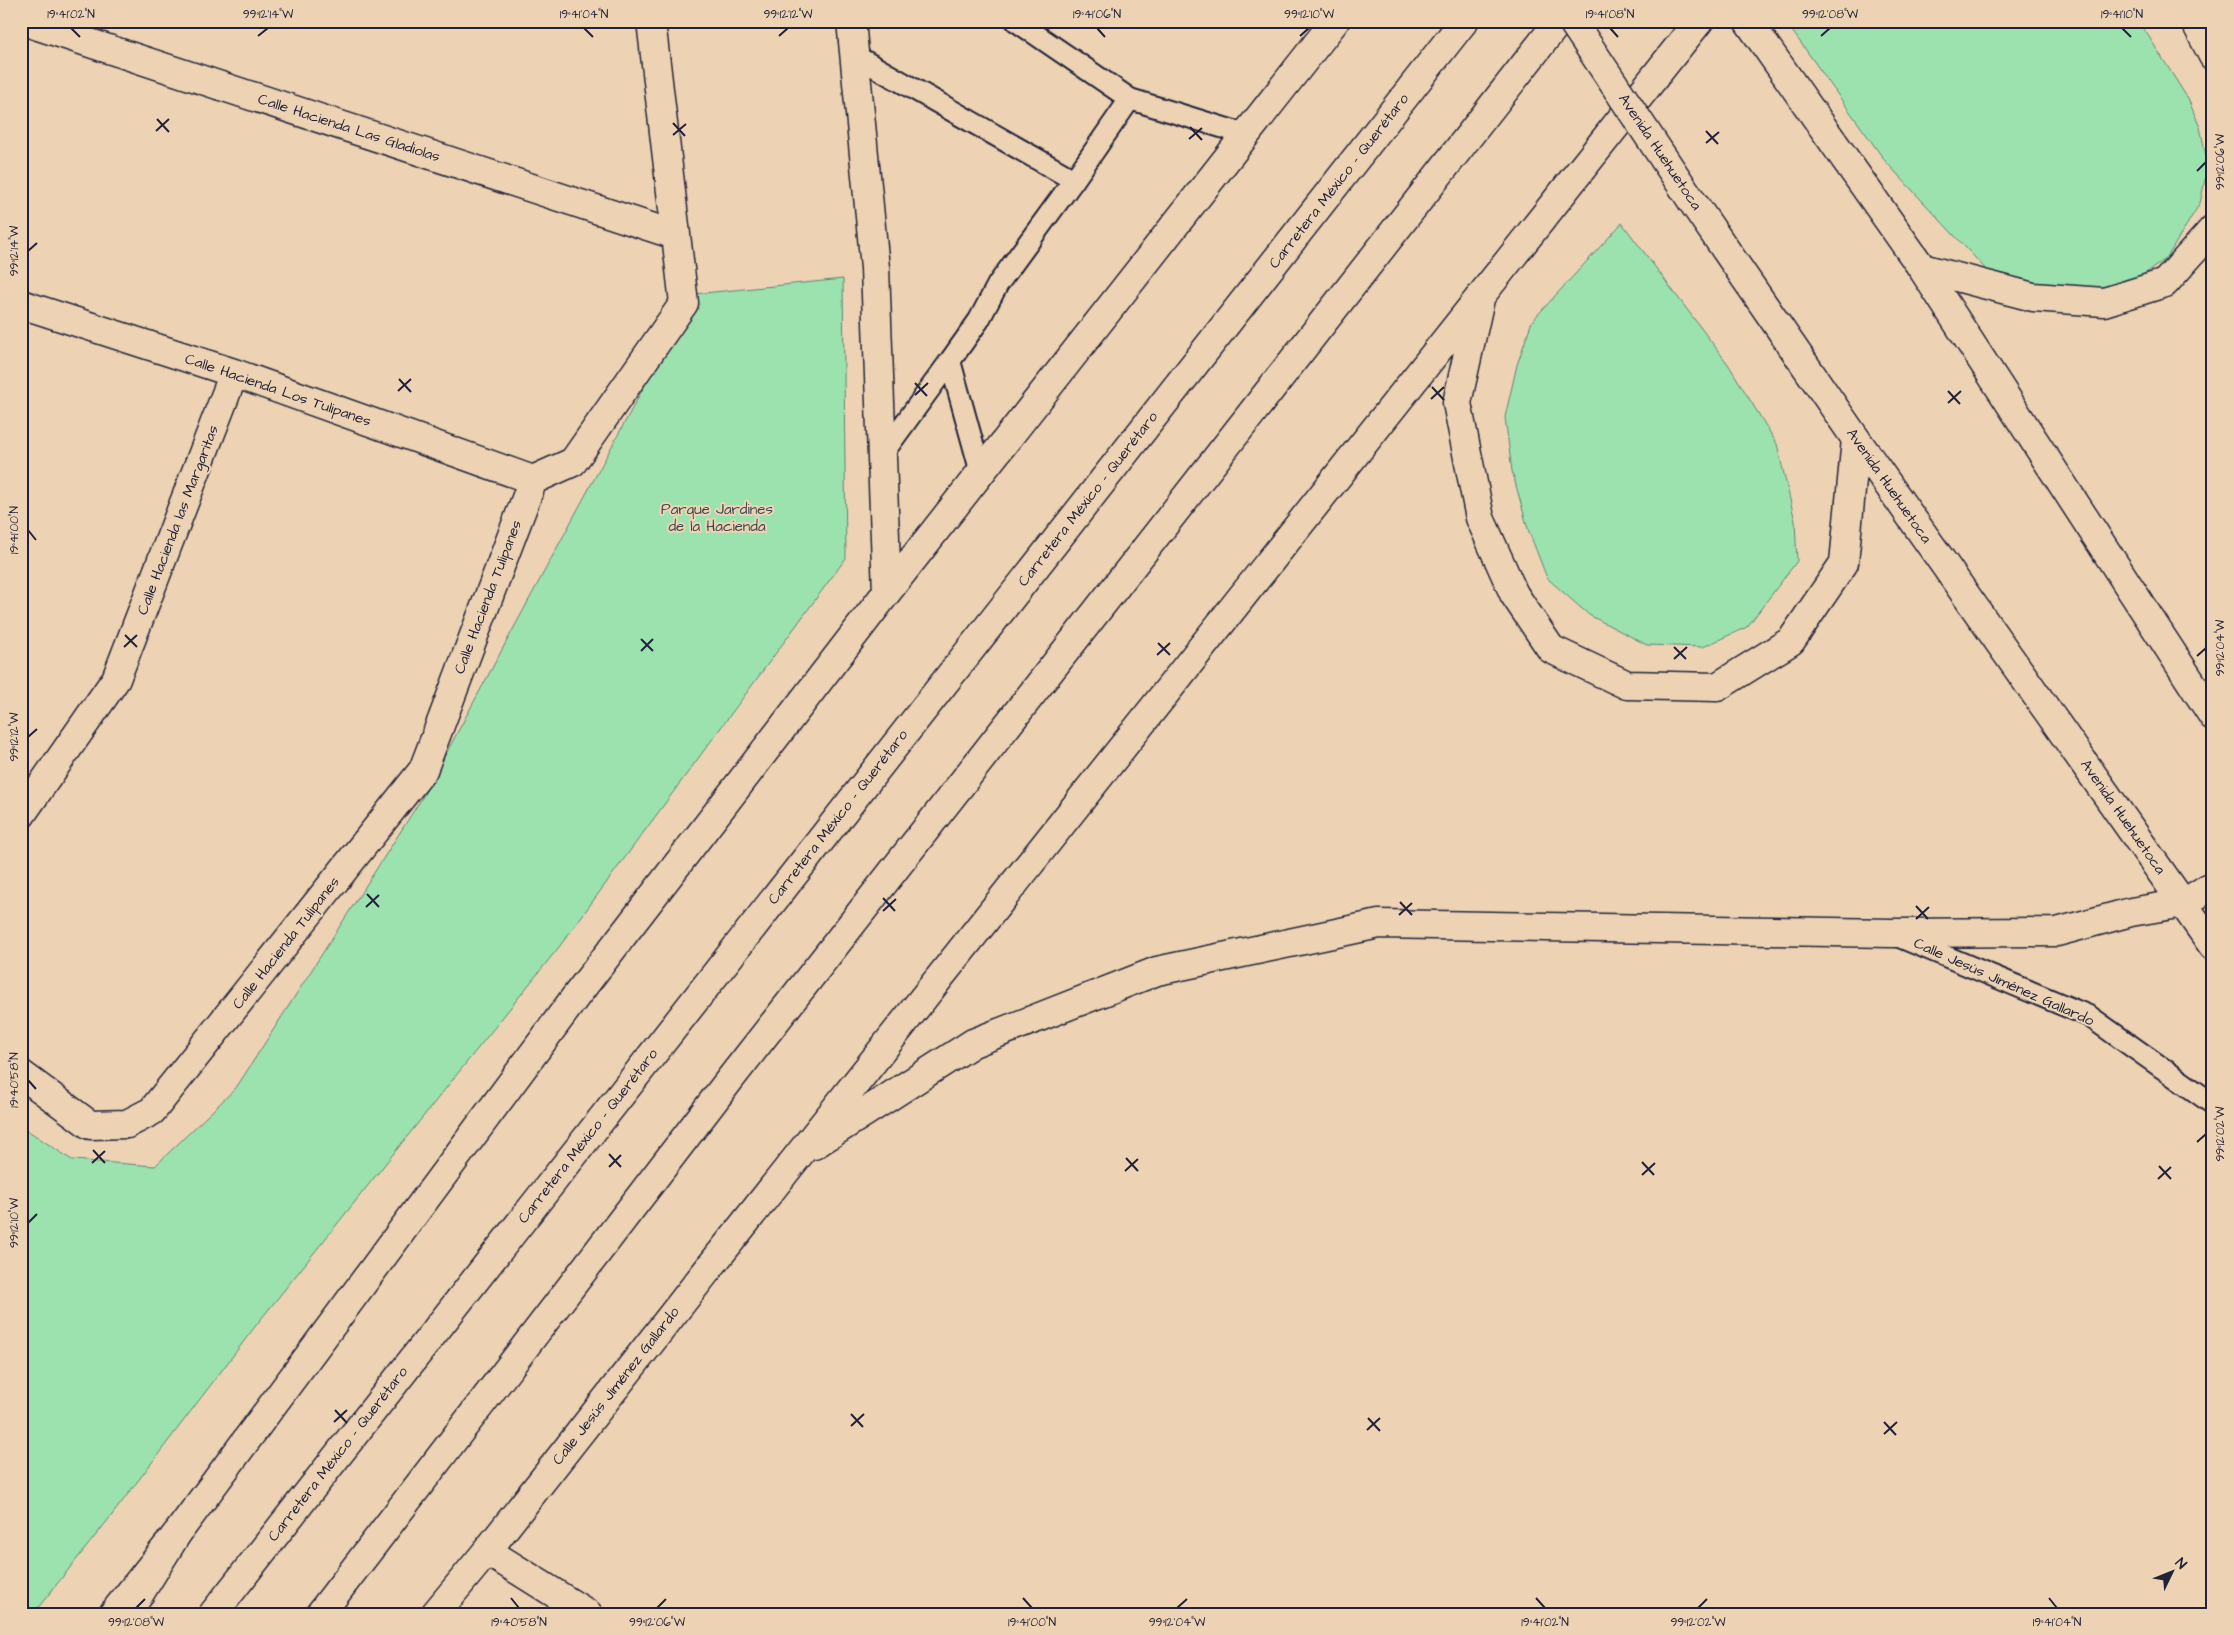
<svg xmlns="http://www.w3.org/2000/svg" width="2234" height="1635" font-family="'Architects Daughter',sans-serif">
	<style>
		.green { fill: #9ce2af; stroke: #5f8275 }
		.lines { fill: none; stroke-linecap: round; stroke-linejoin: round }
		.lane-casing { stroke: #22223b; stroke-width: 24 }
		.street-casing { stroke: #22223b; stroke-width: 31 }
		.secondary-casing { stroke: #22223b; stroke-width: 31 }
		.primary-casing { stroke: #22223b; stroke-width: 31 }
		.highway-casing { stroke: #22223b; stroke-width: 31 }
		.lane { stroke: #edd3b4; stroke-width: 20 }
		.street { stroke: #edd3b4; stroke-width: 28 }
		.secondary { stroke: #edd3b4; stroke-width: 28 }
		.primary { stroke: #edd3b4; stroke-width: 28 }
		.highway { stroke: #edd3b4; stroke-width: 28 }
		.secondary-bridge-casing { stroke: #22223b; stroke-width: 31; stroke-linecap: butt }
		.secondary-bridge { stroke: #edd3b4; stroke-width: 28 }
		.ticks { fill: none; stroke: #22223b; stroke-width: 2 }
		.labels { text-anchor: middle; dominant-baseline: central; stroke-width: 4; stroke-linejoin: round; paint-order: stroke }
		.street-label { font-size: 15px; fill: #22223b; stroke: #edd3b4 }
		.park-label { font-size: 15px; fill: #3a4852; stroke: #edd3b4 }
		.neatline { fill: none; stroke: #22223b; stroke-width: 2 }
		.ticks-label { font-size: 12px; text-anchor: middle; fill: #22223b }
	</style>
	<rect width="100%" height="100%" fill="#edd3b4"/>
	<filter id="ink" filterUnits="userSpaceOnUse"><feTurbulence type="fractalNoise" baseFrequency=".02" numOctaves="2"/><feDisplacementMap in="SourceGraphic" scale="10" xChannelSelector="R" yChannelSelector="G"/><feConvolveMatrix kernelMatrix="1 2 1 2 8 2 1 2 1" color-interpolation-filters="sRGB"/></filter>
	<g filter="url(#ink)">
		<path class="green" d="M 1785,21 L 2139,21 L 2188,99 L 2200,127 L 2208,166 L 2200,203 L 2166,259 L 2140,277 L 2085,296 L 1993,277 L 1886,162 Z
			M 1622,223 L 1728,364 L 1777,444 L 1795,521 L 1797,561 L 1747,627 L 1703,647 L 1647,645 L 1589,615 L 1547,578 L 1528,529 L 1512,471 L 1505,417 L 1517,365 L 1532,321 Z
			M 843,279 L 846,558 L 559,947 L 257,1324 L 112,1515 L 33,1614 L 21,1614 L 21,1126 L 72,1160 L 155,1166 L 236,1088 L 422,798 L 694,294 Z"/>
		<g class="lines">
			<g class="lane-casing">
				<path id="lane" d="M 1016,21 L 1130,99 L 1247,135
					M 854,55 L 1074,180 L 998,284 L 979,320 L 950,361 L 981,473
					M 1074,180 L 1130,99
					M 881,456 L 950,361
					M 1897,936 L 2089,1016 L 2213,1104"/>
			</g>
			<g class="street-casing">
				<path id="street" d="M 23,21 L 675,235
					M 21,304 L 234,373 L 533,480
					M 21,815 L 116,679 L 234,373
					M 21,1074 L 90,1125 L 127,1124 L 152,1111 L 423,770 L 533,480 L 573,462 L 684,303 L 651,21
					M 487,1551 L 588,1614"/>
			</g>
			<g class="secondary-casing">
				<path id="secondary" d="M 1748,21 L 1922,268 L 2213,716
					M 1692,201 L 1856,439 L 2213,946"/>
			</g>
			<g class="primary-casing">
				<path id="primary" d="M 851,21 L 875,268 L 887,592
					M 2195,21 L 2213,56
					M 1922,268 L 2033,297 L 2104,302 L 2165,283 L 2213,229
					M 1480,299 L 1457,403 L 1480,518 L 1514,594 L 1551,649 L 1627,685 L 1717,687 L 1791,641 L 1844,563 L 1856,439
					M 814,1145 L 973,1043 L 1157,971 L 1379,924 L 1891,933 L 2057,932 L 2131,912 L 2184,903 L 2213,885
					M 113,1614 L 176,1535 L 576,996 L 887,592 L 1335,21
					M 435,1614 L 487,1551 C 888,1039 1291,529 1699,21"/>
			</g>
			<g class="highway-casing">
				<path id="highway" d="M 127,1614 L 176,1535
					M 213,1614 L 1464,21
					M 320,1614 L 731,1078 L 1559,21"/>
			</g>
			<use href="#lane" class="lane"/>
			<use href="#street" class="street"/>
			<use href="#secondary" class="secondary"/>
			<use href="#primary" class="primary"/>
			<use href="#highway" class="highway"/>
			<g class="secondary-bridge-casing">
				<path id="secondary-bridge" d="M 1572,21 L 1692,201"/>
			</g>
			<use href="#secondary-bridge" class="secondary-bridge"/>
		</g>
	</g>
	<path class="ticks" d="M 71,28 L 80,37M 584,28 L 593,37M 1097,28 L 1105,37M 1610,28 L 1618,37M 2122,28 L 2131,37M 258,36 L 268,28M 779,36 L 788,28M 1300,36 L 1309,28M 1821,36 L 1830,28M 157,119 L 169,132M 673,123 L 685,136M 1190,127 L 1202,140M 156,131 L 169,119M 1706,131 L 1718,144M 673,135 L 686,124M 1189,139 L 1202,128M 1706,143 L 1719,132M 2197,171 L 2206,162M 28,251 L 37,243M 399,379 L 411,392M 915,383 L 927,396M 1432,387 L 1444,400M 398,391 L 411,379M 1948,391 L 1960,404M 915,395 L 928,383M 1431,399 L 1444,387M 1948,403 L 1961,391M 28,530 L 36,540M 125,635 L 137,647M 641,639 L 653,651M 1158,643 L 1170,655M 124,647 L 137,635M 1674,647 L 1686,659M 641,651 L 653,639M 1157,655 L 1170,643M 2197,656 L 2206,648M 1674,659 L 1687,647M 28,737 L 37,729M 367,894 L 379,907M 883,898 L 895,911M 1400,902 L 1412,915M 1916,906 L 1928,919M 366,907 L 379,895M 883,911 L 896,899M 1399,915 L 1412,903M 1916,919 L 1929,907M 28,1080 L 36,1089M 2197,1142 L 2206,1134M 93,1150 L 105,1163M 609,1154 L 621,1167M 1126,1158 L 1138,1171M 1642,1162 L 1654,1175M 92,1163 L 105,1151M 2159,1166 L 2171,1179M 609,1167 L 621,1155M 1125,1171 L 1138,1159M 1642,1175 L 1655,1163M 2158,1179 L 2171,1167M 28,1223 L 37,1214M 335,1410 L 347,1423M 851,1414 L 863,1427M 1368,1418 L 1380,1431M 334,1422 L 347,1410M 1884,1422 L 1896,1435M 851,1426 L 864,1414M 1367,1430 L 1380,1418M 1884,1434 L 1897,1422M 511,1598 L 519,1608M 1023,1598 L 1032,1608M 1536,1598 L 1545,1608M 2049,1598 L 2057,1608M 136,1608 L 145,1599M 657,1608 L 666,1599M 1177,1608 L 1187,1599M 1698,1608 L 1707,1599"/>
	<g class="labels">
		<g class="street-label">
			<text transform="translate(349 128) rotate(18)">Calle Hacienda Las Gladiolas</text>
			<text transform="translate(1660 152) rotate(56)">Avenida Huehuetoca</text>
			<text transform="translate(1339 181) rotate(-52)">Carretera México - Querétaro</text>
			<text transform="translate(278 390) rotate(19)">Calle Hacienda Los Tulipanes</text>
			<text transform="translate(1889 486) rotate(55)">Avenida Huehuetoca</text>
			<text transform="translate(1088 499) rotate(-52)">Carretera México - Querétaro</text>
			<text transform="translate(178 520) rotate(-69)">Calle Hacienda las Margaritas</text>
			<text transform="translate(488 597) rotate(-69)">Calle Hacienda Tulipanes</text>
			<text transform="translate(838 817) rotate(-52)">Carretera México - Querétaro</text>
			<text transform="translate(2123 817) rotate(55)">Avenida Huehuetoca</text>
			<text transform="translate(286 943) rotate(-52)">Calle Hacienda Tulipanes</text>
			<text transform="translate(2004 982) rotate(24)">Calle Jesús Jiménez Gallardo</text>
			<text transform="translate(588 1136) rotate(-52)">Carretera México - Querétaro</text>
			<text transform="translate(616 1386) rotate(-52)">Calle Jesús Jiménez Gallardo</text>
			<text transform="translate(338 1454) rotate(-52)">Carretera México - Querétaro</text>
		</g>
		<g class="park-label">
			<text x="717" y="509">Parque Jardines<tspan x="717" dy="17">de la Hacienda</tspan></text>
		</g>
	</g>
	<rect width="2234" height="1635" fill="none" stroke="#edd3b4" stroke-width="55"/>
	<g transform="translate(2172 1572) rotate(47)" stroke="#edd3b4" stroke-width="4" paint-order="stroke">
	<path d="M0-4L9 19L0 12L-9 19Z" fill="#22223b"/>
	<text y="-8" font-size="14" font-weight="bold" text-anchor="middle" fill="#22223b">N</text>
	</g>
	<rect x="28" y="28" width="2178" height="1580" class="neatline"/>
	<g class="ticks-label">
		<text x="71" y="18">19°41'02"N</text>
		<text x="268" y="18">99°12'14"W</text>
		<text x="584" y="18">19°41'04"N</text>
		<text x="788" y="18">99°12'12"W</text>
		<text x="1097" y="18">19°41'06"N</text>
		<text x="1309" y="18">99°12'10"W</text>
		<text x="1610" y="18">19°41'08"N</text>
		<text x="1830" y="18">99°12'08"W</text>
		<text x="2122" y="18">19°41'10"N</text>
		<text transform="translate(2220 162) rotate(-90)" y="4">99°12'06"W</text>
		<text transform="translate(14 251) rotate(-90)" y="4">99°12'14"W</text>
		<text transform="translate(14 530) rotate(-90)" y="4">19°41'00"N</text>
		<text transform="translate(2220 648) rotate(-90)" y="4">99°12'04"W</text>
		<text transform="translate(14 737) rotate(-90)" y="4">99°12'12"W</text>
		<text transform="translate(14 1080) rotate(-90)" y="4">19°40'58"N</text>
		<text transform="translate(2220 1134) rotate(-90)" y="4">99°12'02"W</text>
		<text transform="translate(14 1223) rotate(-90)" y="4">99°12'10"W</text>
		<text x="136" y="1626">99°12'08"W</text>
		<text x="519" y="1626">19°40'58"N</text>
		<text x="657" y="1626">99°12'06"W</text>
		<text x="1032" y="1626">19°41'00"N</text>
		<text x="1177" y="1626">99°12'04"W</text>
		<text x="1545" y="1626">19°41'02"N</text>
		<text x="1698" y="1626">99°12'02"W</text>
		<text x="2057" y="1626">19°41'04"N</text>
	</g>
</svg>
